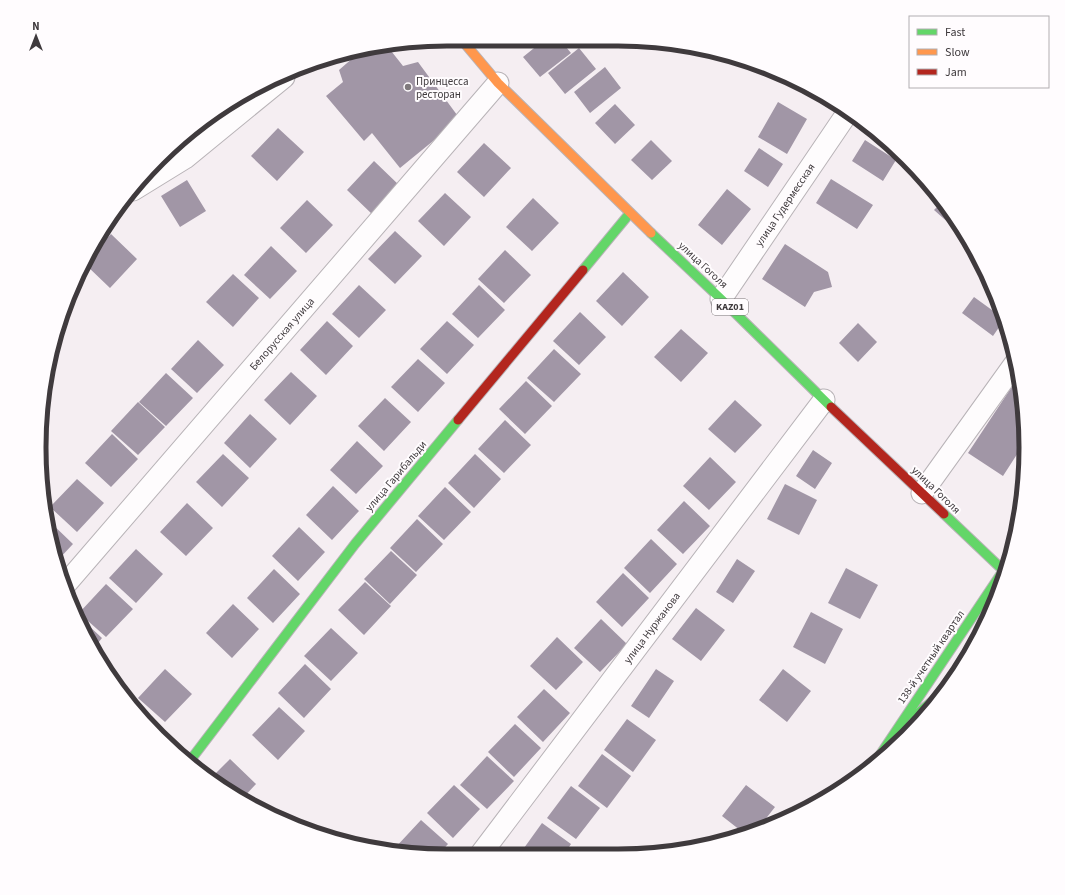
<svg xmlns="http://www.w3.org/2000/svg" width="1065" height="895" font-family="'Source Sans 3',sans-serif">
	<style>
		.building { fill: #a196a6 }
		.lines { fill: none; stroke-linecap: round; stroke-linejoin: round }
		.street-casing { stroke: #b8b3b7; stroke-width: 23 }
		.fast-casing { stroke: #b8b3b7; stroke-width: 11 }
		.slow-casing { stroke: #b8b3b7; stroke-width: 11 }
		.jam-casing { stroke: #b8b3b7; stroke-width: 11 }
		.street { stroke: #fefcfd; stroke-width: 21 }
		.fast { stroke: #63d668; stroke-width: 9 }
		.slow { stroke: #ff974d; stroke-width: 9 }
		.jam { stroke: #b3261e; stroke-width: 9 }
		.poi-dot { fill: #7f797c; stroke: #fffcfe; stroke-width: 1.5 }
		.labels { text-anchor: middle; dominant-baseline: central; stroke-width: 4; stroke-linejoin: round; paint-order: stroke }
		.shield { fill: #fffcfe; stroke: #797477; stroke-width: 1 }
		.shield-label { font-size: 10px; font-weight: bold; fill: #3f3a3d }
		.poi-label { font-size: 11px; fill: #3f3a3d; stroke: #fffcfe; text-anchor: start }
		.street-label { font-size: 11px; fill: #3f3a3d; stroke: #fffcfe }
		.rim { fill: none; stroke: #3f3a3d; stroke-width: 5 }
	</style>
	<rect width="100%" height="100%" fill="#f5eef2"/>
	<path class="building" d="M 544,40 L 561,41 L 571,53 L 540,77 L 523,57 Z
		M 388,47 L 403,66 L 418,62 L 460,119 L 400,168 L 372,133 L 364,141 L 326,96 L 343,82 L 339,70 L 362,50 Z
		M 579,48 L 596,69 L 565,94 L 548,73 Z
		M 605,67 L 621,88 L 590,113 L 574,92 Z
		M 778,102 L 807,119 L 787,154 L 758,137 Z
		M 615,104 L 635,125 L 615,144 L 595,123 Z
		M 278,128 L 304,152 L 277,181 L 251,156 Z
		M 651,140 L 672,161 L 652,180 L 631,160 Z
		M 865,140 L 896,160 L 883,181 L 852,161 Z
		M 484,143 L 511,168 L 484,197 L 457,172 Z
		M 759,148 L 783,164 L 768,187 L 744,171 Z
		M 374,161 L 400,186 L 373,215 L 347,190 Z
		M 831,179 L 873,205 L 857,229 L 816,203 Z
		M 187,180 L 206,211 L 180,227 L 161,196 Z
		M 727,189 L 751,209 L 722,245 L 698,225 Z
		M 445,193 L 471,217 L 444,246 L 418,221 Z
		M 533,198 L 559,223 L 532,251 L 506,227 Z
		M 307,200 L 333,225 L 306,253 L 280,228 Z
		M 942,202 L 957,220 L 962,230 L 960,233 L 934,210 Z
		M 395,231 L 422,256 L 395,284 L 368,259 Z
		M 111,234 L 137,259 L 110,288 L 86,265 L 90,257 Z
		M 785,244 L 828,272 L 832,287 L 814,292 L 805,307 L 762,279 Z
		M 271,246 L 297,271 L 270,299 L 244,275 Z
		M 505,250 L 531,275 L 504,303 L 478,279 Z
		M 623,272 L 649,297 L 622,326 L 596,301 Z
		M 233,274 L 259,298 L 233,327 L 206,302 Z
		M 359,285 L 386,310 L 359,338 L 332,314 Z
		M 479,285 L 505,310 L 478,338 L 452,314 Z
		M 974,297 L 1003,318 L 1004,320 L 993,336 L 962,313 Z
		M 580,312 L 606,337 L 579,365 L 553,341 Z
		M 327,321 L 353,346 L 326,375 L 300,350 Z
		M 447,321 L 474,345 L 447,374 L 420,349 Z
		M 858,323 L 877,342 L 858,362 L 839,343 Z
		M 681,329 L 708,353 L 681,382 L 654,357 Z
		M 198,340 L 224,365 L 197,393 L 171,369 Z
		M 554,349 L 581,374 L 554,402 L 527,378 Z
		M 418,359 L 445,383 L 418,412 L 391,387 Z
		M 291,372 L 317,396 L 290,425 L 264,400 Z
		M 166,373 L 193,398 L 166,426 L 139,402 Z
		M 1019,376 L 1025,442 L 1003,476 L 968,453 Z
		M 526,381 L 552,406 L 525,434 L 499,409 Z
		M 385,398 L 411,422 L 384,451 L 358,426 Z
		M 735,400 L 762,425 L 735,453 L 708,429 Z
		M 138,402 L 165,427 L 138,455 L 111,431 Z
		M 250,414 L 277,439 L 250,468 L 224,443 Z
		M 505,420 L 531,445 L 504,473 L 478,449 Z
		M 112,434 L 138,459 L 111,487 L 85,463 Z
		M 357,441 L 383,466 L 356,494 L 330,470 Z
		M 813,450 L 832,463 L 815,489 L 796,476 Z
		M 223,454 L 249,478 L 222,507 L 196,482 Z
		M 475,454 L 501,479 L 474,508 L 448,483 Z
		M 710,457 L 736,482 L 709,510 L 683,486 Z
		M 77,479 L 104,503 L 77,532 L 50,507 Z
		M 785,484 L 817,500 L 799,535 L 767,519 Z
		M 333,486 L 359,511 L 332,540 L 306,515 Z
		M 445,487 L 471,512 L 444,540 L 418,516 Z
		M 684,501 L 710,526 L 683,554 L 657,530 Z
		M 187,503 L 213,528 L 186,556 L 160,532 Z
		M 417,519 L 443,544 L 416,572 L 390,548 Z
		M 48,520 L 73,544 L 58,560 Z
		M 299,527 L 325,552 L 298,581 L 272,556 Z
		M 651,539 L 677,564 L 650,593 L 624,568 Z
		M 136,549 L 163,574 L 136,603 L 109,578 Z
		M 391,551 L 417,575 L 390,604 L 364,579 Z
		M 737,559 L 755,571 L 733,603 L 716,592 Z
		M 846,568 L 878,585 L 860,619 L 828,603 Z
		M 274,569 L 300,594 L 273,623 L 247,598 Z
		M 623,573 L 649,598 L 622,627 L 596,602 Z
		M 365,582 L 391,606 L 364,635 L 338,610 Z
		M 106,584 L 133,609 L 106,637 L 79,613 Z
		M 233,604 L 259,629 L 232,658 L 206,633 Z
		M 696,608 L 725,630 L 701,661 L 672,639 Z
		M 811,612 L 843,629 L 825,664 L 793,647 Z
		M 75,613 L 102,638 L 94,648 Z
		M 601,619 L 627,644 L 600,672 L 574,648 Z
		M 331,628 L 358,653 L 331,681 L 304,656 Z
		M 557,637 L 583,662 L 556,690 L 530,666 Z
		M 305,664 L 331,689 L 304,718 L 278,693 Z
		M 165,669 L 192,694 L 165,722 L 138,698 Z
		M 656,669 L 674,681 L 649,718 L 631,706 Z
		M 783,669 L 811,691 L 787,722 L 759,700 Z
		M 544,689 L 570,713 L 543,742 L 517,717 Z
		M 279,707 L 305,731 L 278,760 L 252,735 Z
		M 627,719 L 656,740 L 633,772 L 604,750 Z
		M 515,724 L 541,748 L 514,777 L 488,752 Z
		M 602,754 L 631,776 L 607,808 L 578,786 Z
		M 487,756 L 514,781 L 487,809 L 460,785 Z
		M 230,759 L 256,784 L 241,800 L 211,778 Z
		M 454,785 L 480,809 L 453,838 L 427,813 Z
		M 746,785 L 775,807 L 757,830 L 745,834 L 722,816 Z
		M 571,786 L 600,808 L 576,839 L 547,818 Z
		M 421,820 L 448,844 L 438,855 L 421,855 L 396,850 L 394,849 Z
		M 542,823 L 571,844 L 563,856 L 520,856 L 519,855 Z"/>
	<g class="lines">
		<g class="street-casing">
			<path id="street" d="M 133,190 L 185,158 L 284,77
				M 721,299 L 848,112
				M 922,493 L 1016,362
				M 65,585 L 498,83
				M 480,855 L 824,400"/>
		</g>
		<g class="fast-casing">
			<path id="fast" d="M 651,233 L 721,299 L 831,407
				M 583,270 L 630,213
				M 944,514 L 1005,572
				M 914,717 L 942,693
				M 876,761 L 1007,565
				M 189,762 L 355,544 L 458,420"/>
		</g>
		<g class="slow-casing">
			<path id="slow" d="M 461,39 L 498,83 L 651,233"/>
		</g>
		<g class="jam-casing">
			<path id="jam" d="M 831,407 L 944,514
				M 458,420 L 583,270"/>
		</g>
		<use href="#street" class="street"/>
		<use href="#fast" class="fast"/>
		<use href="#slow" class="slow"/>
		<use href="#jam" class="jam"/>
	</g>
	<circle class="poi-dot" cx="408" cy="87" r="4"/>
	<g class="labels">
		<rect class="shield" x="712" y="299" width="36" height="16" rx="3"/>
		<g class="shield-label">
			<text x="730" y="307">KАZ01</text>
		</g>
		<g class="poi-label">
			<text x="416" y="81">Принцесса<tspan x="416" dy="13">ресторан</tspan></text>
		</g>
		<g class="street-label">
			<text transform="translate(785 205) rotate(-56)">улица Гудермесская</text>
			<text transform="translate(703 265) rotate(43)">улица Гоголя</text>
			<text transform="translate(282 334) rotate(-49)">Белорусская улица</text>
			<text transform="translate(396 476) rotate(-50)">улица Гарибальди</text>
			<text transform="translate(936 490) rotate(44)">улица Гоголя</text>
			<text transform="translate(652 628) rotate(-53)">улица Нуржанова</text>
			<text transform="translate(931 657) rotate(-56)">138-й учетный квартал</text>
		</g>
	</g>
	<path d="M0 0H1065V895H0ZM447 46H618A401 401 0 0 1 1019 447V448A401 401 0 0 1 618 849H447A401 401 0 0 1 46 448V447A401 401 0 0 1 447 46Z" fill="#fffcfe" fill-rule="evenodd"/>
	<path class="rim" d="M447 46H618A401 401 0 0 1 1019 447V448A401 401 0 0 1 618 849H447A401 401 0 0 1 46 448V447A401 401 0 0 1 447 46Z"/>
	<rect x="909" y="16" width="140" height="72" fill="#fffcfe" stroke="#b2aeb1"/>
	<rect x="917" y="29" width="20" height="6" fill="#63d668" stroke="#b2aeb1"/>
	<text x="945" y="36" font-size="12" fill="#3f3a3d">Fast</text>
	<rect x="917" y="49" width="20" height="6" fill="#ff974d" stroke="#b2aeb1"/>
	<text x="945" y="56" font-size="12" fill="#3f3a3d">Slow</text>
	<rect x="917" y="69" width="20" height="6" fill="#b3261e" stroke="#b2aeb1"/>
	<text x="945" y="76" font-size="12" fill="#3f3a3d">Jam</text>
	<g transform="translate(36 36)" stroke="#fffcfe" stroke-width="3" paint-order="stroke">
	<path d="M0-3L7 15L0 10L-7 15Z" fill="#3f3a3d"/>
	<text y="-6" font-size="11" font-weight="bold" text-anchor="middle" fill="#3f3a3d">N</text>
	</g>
</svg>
